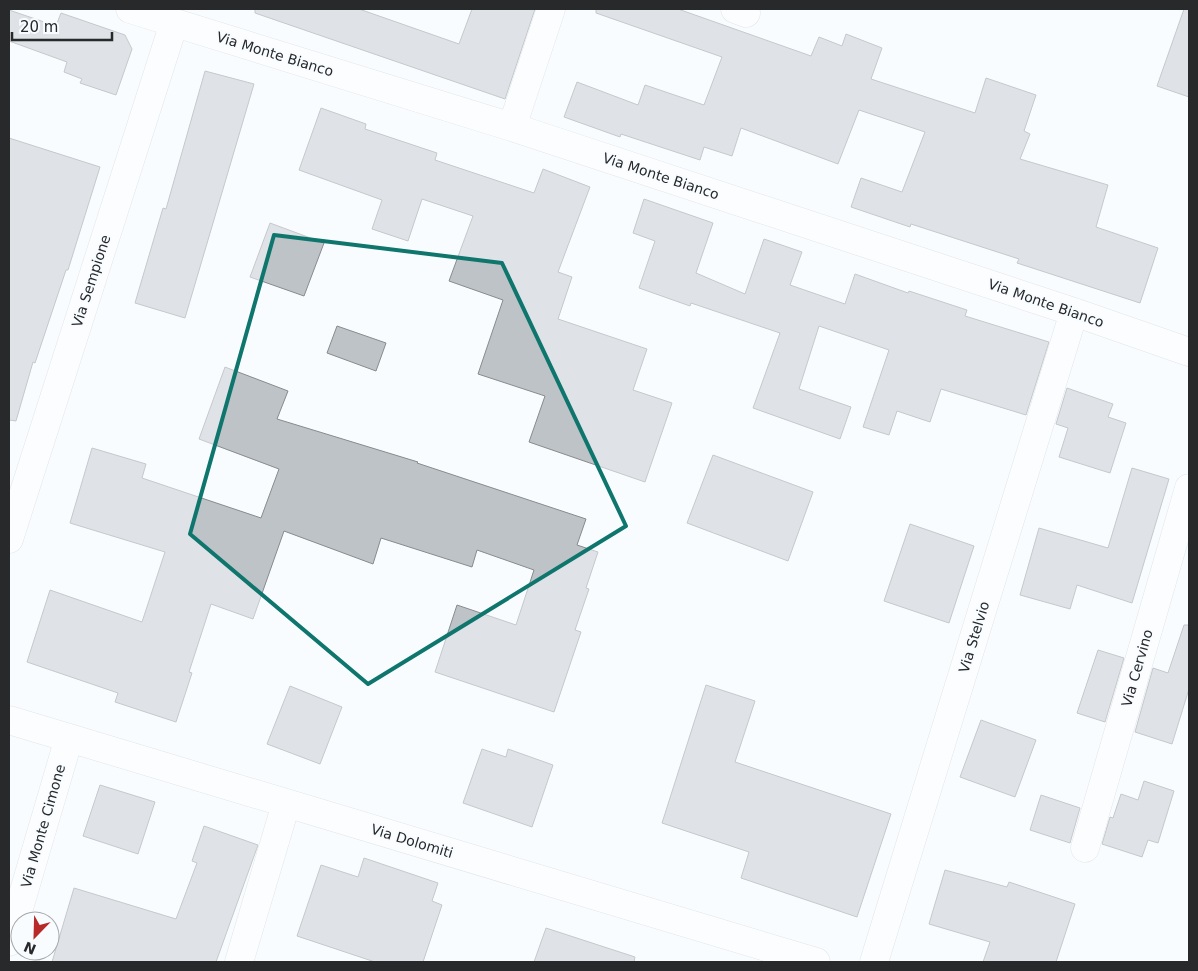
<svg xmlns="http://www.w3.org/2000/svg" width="1198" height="971" font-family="'DejaVu Sans',sans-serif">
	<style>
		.building { fill: #bec3c7; stroke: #868b8e }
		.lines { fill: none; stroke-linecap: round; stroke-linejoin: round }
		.minor-casing { stroke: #c5cace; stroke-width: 29 }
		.minor { stroke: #fff; stroke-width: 28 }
		.marked { fill: none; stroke: #0f766e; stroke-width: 4; stroke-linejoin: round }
		.labels { text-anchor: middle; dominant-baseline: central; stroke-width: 4; stroke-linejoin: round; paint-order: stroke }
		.street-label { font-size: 14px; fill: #27292b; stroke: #f9fcff }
	</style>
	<rect width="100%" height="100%" fill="#f9fcff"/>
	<path class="building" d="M 255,9 L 359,9 L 459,44 L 472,9 L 535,9 L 505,99 L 255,13 Z
		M 596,9 L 678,9 L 811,56 L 819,37 L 842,46 L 846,34 L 882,48 L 871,79 L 975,113 L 986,78 L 1036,95 L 1024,131 L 1030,134 L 1020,159 L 1108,185 L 1096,227 L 1158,248 L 1140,303 L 1017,263 L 1019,259 L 911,224 L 910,227 L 851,207 L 861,178 L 902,192 L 925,132 L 859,110 L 838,164 L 741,128 L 732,156 L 704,147 L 700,160 L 621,134 L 620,137 L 564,117 L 577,82 L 638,105 L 645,85 L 704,105 L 722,57 L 596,13 Z
		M 1184,9 L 1189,9 L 1189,97 L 1157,86 Z
		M 9,10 L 56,26 L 61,13 L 125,35 L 132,49 L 116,95 L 80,83 L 82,79 L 64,72 L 67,62 L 9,41 Z
		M 205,71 L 254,84 L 185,318 L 135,303 L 163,208 L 166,209 Z
		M 321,108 L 366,124 L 365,129 L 437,153 L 435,160 L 534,193 L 543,169 L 590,187 L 558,272 L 572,277 L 558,319 L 647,349 L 633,390 L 672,403 L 645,482 L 529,442 L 545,396 L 478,374 L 503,300 L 449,281 L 473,216 L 422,199 L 408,241 L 372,229 L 382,200 L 299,170 Z
		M 9,138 L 100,167 L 68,270 L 66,270 L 35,363 L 33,362 L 16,421 L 9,420 Z
		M 644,199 L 713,223 L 696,273 L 745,294 L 764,239 L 802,252 L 790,285 L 845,304 L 855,274 L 908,293 L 909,291 L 967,310 L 965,316 L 1049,342 L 1026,415 L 941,389 L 930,422 L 897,411 L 889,435 L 863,427 L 889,350 L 819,326 L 799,389 L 851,407 L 840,439 L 753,408 L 780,333 L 691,303 L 690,306 L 639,288 L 655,241 L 633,233 Z
		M 270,223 L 324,243 L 304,296 L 250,277 Z
		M 337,326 L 386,343 L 376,371 L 327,353 Z
		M 225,367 L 288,391 L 277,419 L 418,462 L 417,463 L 586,519 L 577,545 L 598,552 L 586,588 L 589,589 L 575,630 L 581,632 L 554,712 L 435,672 L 457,605 L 516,625 L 534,570 L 477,550 L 472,567 L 381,538 L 373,564 L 284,531 L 253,619 L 211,604 L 189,672 L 192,673 L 176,722 L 115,702 L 118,693 L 27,662 L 50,590 L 142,622 L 165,552 L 70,523 L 92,448 L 146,464 L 142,478 L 261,518 L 279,469 L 199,439 Z
		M 1067,388 L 1113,404 L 1108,417 L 1126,423 L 1110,473 L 1059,457 L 1068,428 L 1056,424 Z
		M 713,455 L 813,492 L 788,561 L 687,523 Z
		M 1132,468 L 1169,479 L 1132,603 L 1077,585 L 1070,609 L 1020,595 L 1039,528 L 1108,548 Z
		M 910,524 L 974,546 L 949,623 L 884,601 Z
		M 1184,625 L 1189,625 L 1189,689 L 1172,744 L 1135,732 L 1153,668 L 1168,673 Z
		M 1098,650 L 1124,658 L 1105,722 L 1077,713 Z
		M 706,685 L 755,701 L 735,762 L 891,814 L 857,917 L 741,878 L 749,852 L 662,823 Z
		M 290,686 L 342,707 L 320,764 L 267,744 Z
		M 981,720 L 1036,740 L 1015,797 L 960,777 Z
		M 482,749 L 506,757 L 508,749 L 553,765 L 532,827 L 463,803 Z
		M 1144,781 L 1174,791 L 1158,843 L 1148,840 L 1142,857 L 1102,844 L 1110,817 L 1113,818 L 1121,794 L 1138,800 Z
		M 100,785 L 155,802 L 138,854 L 83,836 Z
		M 1041,795 L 1080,808 L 1070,843 L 1030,830 Z
		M 204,826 L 258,845 L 216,962 L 52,962 L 74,888 L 176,919 L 197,863 L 192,861 Z
		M 364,858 L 438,883 L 432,901 L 442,905 L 423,962 L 375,962 L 297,936 L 321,865 L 358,877 Z
		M 945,870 L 1007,887 L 1009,882 L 1075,904 L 1056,962 L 983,962 L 990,942 L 929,924 Z
		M 546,928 L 635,957 L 634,962 L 534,962 Z"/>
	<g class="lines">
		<g class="minor-casing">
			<path id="minor" d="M 130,9 L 512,127 L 1074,312 L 1189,352
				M 735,9 L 746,13
				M 512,127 L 551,9
				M 9,539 L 174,23
				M 9,720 L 816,962
				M 1085,848 L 1189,488
				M 9,942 L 69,738
				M 239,962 L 286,804
				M 874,962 L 1074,312"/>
		</g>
		<use href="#minor" class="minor"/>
	</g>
	<path d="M0 0H1198V971H0ZM 274,235 L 502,263 L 626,526 L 368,684 L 190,534 Z" fill="#f9fcff" fill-opacity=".55" fill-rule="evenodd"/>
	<path class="marked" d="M 274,235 L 502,263 L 626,526 L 368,684 L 190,534 Z"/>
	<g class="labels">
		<g class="street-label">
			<text transform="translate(275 54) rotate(17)">Via Monte Bianco</text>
			<text transform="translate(661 176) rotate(18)">Via Monte Bianco</text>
			<text transform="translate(91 281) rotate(-72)">Via Sempione</text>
			<text transform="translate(1046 303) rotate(19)">Via Monte Bianco</text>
			<text transform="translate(974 637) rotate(-73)">Via Stelvio</text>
			<text transform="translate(1137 668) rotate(-74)">Via Cervino</text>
			<text transform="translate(43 826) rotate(-74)">Via Monte Cimone</text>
			<text transform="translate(412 841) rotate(17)">Via Dolomiti</text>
		</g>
	</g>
	<rect width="1198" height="971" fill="none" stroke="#27292b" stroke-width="20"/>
	<g transform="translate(35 936) rotate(203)"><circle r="24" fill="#f9fcff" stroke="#a5a8aa"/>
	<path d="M0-4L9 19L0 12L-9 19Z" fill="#b82929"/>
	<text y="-8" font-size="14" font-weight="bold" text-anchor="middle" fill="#27292b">N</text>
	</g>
	<path d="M12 32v8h100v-8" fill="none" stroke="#27292b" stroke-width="2.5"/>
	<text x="20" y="32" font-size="15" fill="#27292b" stroke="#f9fcff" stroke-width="4" paint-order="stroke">20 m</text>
</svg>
